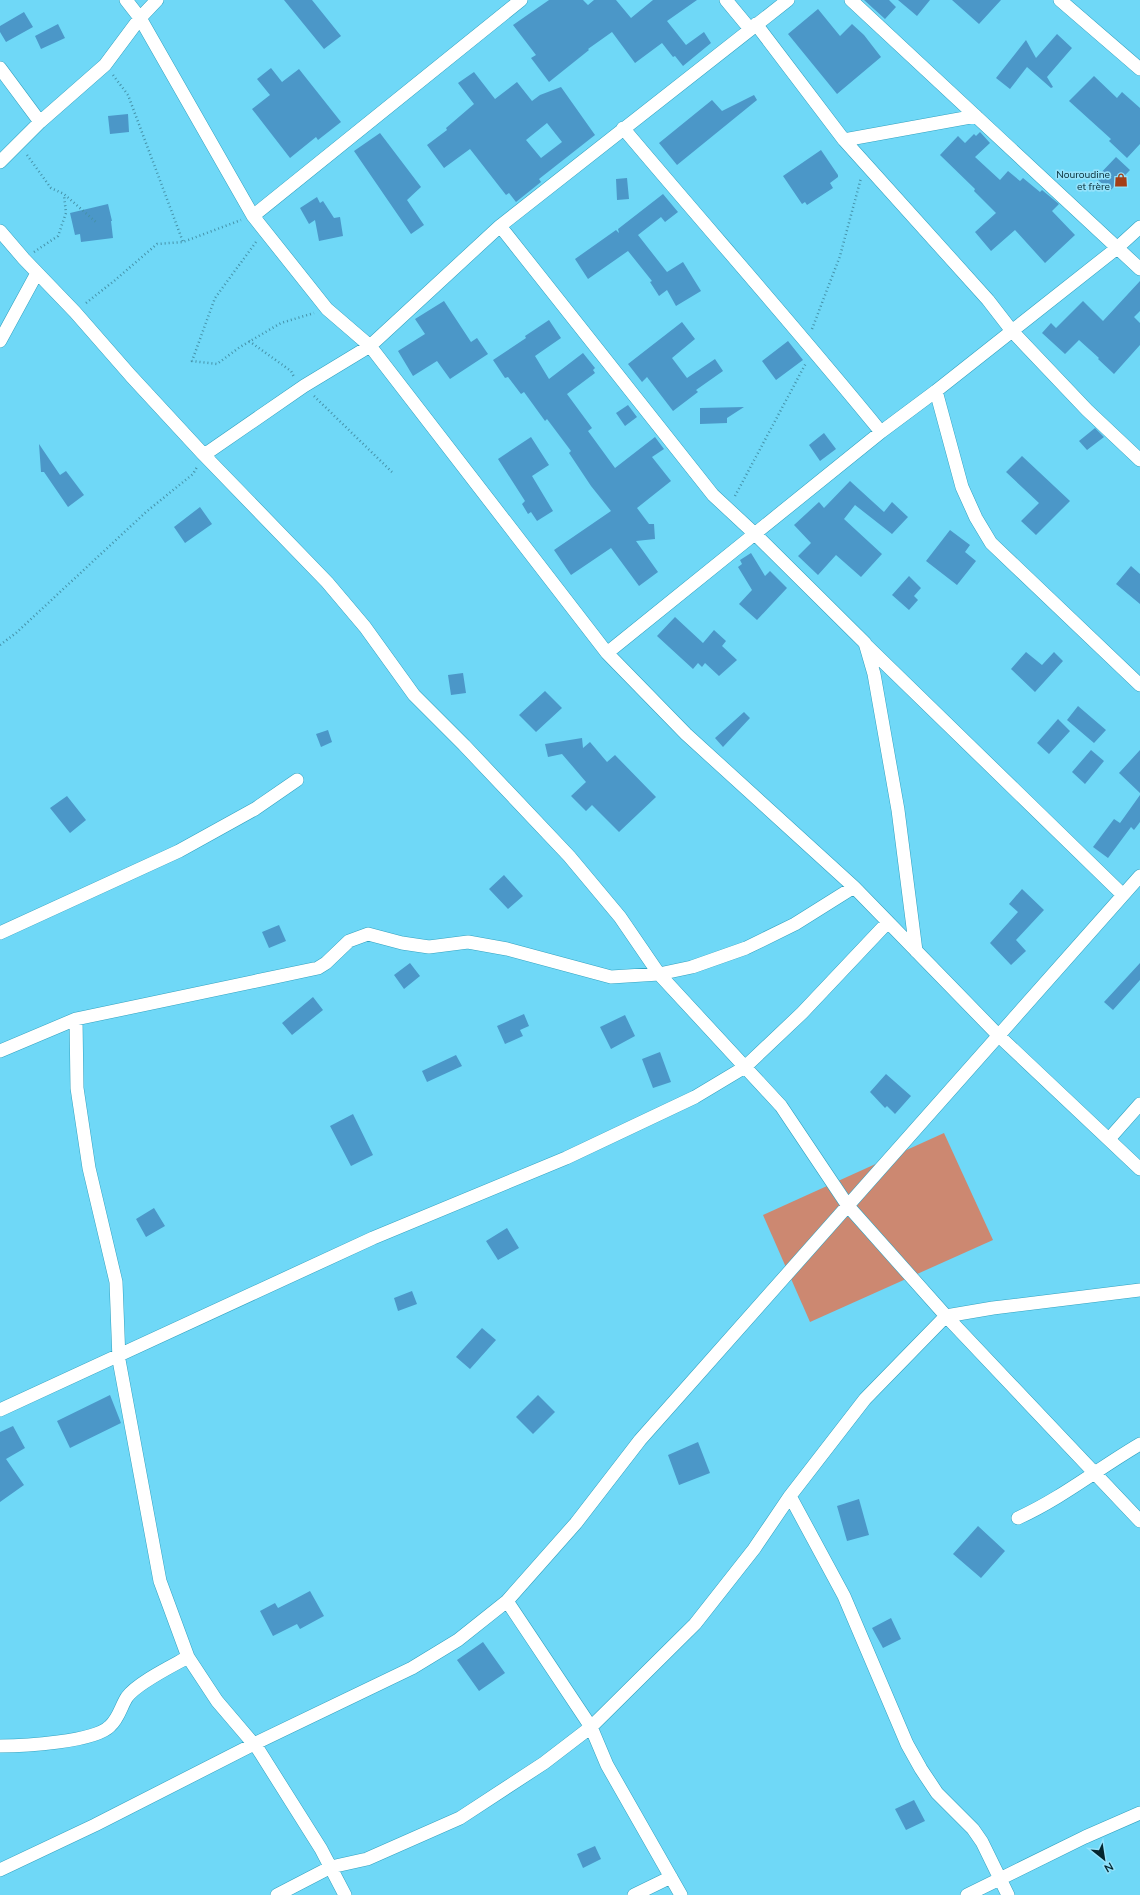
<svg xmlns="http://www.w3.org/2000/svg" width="1140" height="1895" font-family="Mulish,sans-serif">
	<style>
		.green { fill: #cc8871 }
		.building { fill: #4b97c8; fill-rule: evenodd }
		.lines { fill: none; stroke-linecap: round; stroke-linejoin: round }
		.street-casing { stroke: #32a2c0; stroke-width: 14 }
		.path { stroke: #4592a9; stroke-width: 2.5; stroke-dasharray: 1 3; stroke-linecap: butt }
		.street { stroke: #fff; stroke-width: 13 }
		.labels { text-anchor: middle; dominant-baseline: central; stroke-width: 3.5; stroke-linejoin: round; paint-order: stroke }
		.poi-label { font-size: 10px; fill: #03262f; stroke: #93e2fb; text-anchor: end }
	</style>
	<rect width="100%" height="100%" fill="#6fd8f7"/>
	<path class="green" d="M 944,1133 L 993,1240 L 810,1322 L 763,1215 Z"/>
	<path class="building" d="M 284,0 L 312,0 L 341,36 L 324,49 Z
		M 549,0 L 583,0 L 588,5 L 594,0 L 616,0 L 631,18 L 653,0 L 697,0 L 667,21 L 686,45 L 704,32 L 711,43 L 683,66 L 675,56 L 673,57 L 662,43 L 635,63 L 612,32 L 588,49 L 589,50 L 549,82 L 531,58 L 536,55 L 513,25 Z
		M 864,0 L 889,0 L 896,7 L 885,19 Z
		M 898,0 L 930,0 L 917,16 Z
		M 952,0 L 1001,0 L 979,24 Z
		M 818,9 L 840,36 L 852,24 L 864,35 L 881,57 L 837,94 L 788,34 Z
		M 24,12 L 33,27 L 6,42 L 0,32 L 0,26 Z
		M 58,24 L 65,38 L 41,49 L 35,36 Z
		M 1057,34 L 1072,48 L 1047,77 L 1053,87 L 1051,88 L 1027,67 L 1010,89 L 996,78 L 1026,40 L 1036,58 Z
		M 271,68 L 282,82 L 299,69 L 341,122 L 318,140 L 316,137 L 290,158 L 252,109 L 270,95 L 257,79 Z
		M 474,72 L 495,99 L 517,82 L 532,101 L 540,95 L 561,87 L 595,135 L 539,179 L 541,182 L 516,202 L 509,193 L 506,195 L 470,149 L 444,168 L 427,145 L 447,130 L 446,128 L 474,104 L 458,83 ZM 547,123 L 562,142 L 541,158 L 526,140 Z
		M 1094,76 L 1117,98 L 1122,92 L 1140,108 L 1140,144 L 1127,158 L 1109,141 L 1111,139 L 1069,101 Z
		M 754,95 L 757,100 L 677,165 L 659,143 L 712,100 L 722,111 Z
		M 128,114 L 129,132 L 110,134 L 108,116 Z
		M 980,132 L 990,143 L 975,157 L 1000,180 L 1008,171 L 1020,181 L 1023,178 L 1040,192 L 1042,190 L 1059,204 L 1052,211 L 1075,235 L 1045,263 L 1015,230 L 991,251 L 975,232 L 996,213 L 974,191 L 975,189 L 940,155 L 958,136 L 965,143 L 974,134 L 976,136 Z
		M 380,133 L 421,187 L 407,200 L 424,225 L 411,234 L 354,151 Z
		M 821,150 L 838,175 L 838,177 L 830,183 L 833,188 L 807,205 L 805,202 L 802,204 L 783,176 Z
		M 1116,157 L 1130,170 L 1110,191 L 1096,178 Z
		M 627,178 L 629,199 L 617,200 L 616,179 Z
		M 663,194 L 678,212 L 665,222 L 661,217 L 638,235 L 667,272 L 683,262 L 701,291 L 676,306 L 667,290 L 659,296 L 650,282 L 652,281 L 628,251 L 588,279 L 575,259 L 616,230 L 619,233 L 618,229 Z
		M 317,197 L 320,203 L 323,201 L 334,218 L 340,217 L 343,236 L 319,241 L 315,220 L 309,224 L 300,208 Z
		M 108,204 L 112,221 L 111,221 L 113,238 L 81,242 L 80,234 L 75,235 L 70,213 Z
		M 1140,281 L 1140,311 L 1134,317 L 1140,323 L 1140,345 L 1114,374 L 1098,359 L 1099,358 L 1079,340 L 1065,354 L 1042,333 L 1051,323 L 1056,328 L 1083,301 L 1103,321 Z
		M 444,301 L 471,342 L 477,338 L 488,354 L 450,379 L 437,361 L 413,376 L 398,351 L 425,334 L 415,319 Z
		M 549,320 L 561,338 L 535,356 L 549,379 L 583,353 L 595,368 L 593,370 L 595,373 L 567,394 L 592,428 L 588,431 L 615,468 L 655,437 L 664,449 L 652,457 L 671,481 L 637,508 L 649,524 L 654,524 L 655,539 L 636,541 L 658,572 L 639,586 L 611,548 L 571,575 L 554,550 L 611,511 L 591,486 L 569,453 L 571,451 L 547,419 L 545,421 L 524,392 L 521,394 L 508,377 L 505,378 L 493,360 L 526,338 L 525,336 Z
		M 682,322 L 695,339 L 672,358 L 687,378 L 715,359 L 723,371 L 696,390 L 698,392 L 673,411 L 647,377 L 642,382 L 628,364 Z
		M 788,341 L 803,360 L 776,380 L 762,361 Z
		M 628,405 L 637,417 L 625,426 L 616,413 Z
		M 744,407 L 727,418 L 727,423 L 700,424 L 700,408 Z
		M 1095,428 L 1104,437 L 1087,450 L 1079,441 Z
		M 824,433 L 836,449 L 820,461 L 809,445 Z
		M 531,437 L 549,465 L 532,476 L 553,511 L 537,521 L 531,512 L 528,514 L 522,504 L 525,501 L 498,459 Z
		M 39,444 L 60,475 L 66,471 L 84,495 L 68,507 L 44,472 L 41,472 Z
		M 1022,456 L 1070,501 L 1036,535 L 1021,521 L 1039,503 L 1006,472 Z
		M 850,481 L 884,512 L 892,502 L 908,517 L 892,534 L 855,505 L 844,519 L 882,554 L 861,577 L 836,555 L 818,575 L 798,556 L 811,543 L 794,525 L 819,502 L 824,508 Z
		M 200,507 L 212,524 L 185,543 L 174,527 Z
		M 950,530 L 970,545 L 965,552 L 976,561 L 957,585 L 926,561 Z
		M 751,553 L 765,576 L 770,571 L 787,588 L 757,620 L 739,604 L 752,590 L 738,567 L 742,564 L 740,560 Z
		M 1131,566 L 1140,574 L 1140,604 L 1116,584 Z
		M 909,576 L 921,588 L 914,596 L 918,600 L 909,610 L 892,595 Z
		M 675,617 L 703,643 L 714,630 L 726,641 L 722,646 L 737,660 L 719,676 L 705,663 L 702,667 L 698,663 L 693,669 L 657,636 Z
		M 1026,652 L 1042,665 L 1054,652 L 1063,661 L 1035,692 L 1011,669 Z
		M 463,673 L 466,693 L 451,695 L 448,675 Z
		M 545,691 L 562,708 L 536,732 L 519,715 Z
		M 1078,706 L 1106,730 L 1094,743 L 1067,720 Z
		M 744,712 L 750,718 L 723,747 L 715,738 Z
		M 1058,719 L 1070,731 L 1049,754 L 1037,743 Z
		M 328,730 L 332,742 L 321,747 L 316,734 Z
		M 582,738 L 583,748 L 590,742 L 607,762 L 615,755 L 656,797 L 619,832 L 592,805 L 586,811 L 571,796 L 586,782 L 562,754 L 548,757 L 545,744 Z
		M 1091,750 L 1104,761 L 1085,784 L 1072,772 Z
		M 1140,750 L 1140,793 L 1119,773 Z
		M 1140,795 L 1140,822 L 1134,830 L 1131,827 L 1108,858 L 1093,847 L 1114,819 L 1120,823 Z
		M 67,796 L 86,820 L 70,833 L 50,808 Z
		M 504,875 L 523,896 L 508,909 L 489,889 Z
		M 1022,889 L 1044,910 L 1016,940 L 1026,951 L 1011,965 L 990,943 L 1018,912 L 1009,904 Z
		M 279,925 L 286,941 L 269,948 L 262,932 Z
		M 410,963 L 420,976 L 404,989 L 394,975 Z
		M 1140,963 L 1140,980 L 1113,1010 L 1104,1002 Z
		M 313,997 L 323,1010 L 292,1035 L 282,1023 Z
		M 524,1014 L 529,1026 L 520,1030 L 523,1036 L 505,1044 L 497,1026 Z
		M 625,1015 L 635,1036 L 611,1049 L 600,1027 Z
		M 660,1052 L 671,1082 L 653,1088 L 642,1059 Z
		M 456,1055 L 462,1066 L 427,1082 L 422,1071 Z
		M 886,1074 L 911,1096 L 895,1114 L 887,1106 L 885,1108 L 870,1092 Z
		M 353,1114 L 373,1155 L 351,1166 L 330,1126 Z
		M 154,1208 L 165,1226 L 146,1237 L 136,1219 Z
		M 507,1228 L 519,1248 L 498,1260 L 486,1241 Z
		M 412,1291 L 417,1304 L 398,1311 L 394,1298 Z
		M 482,1328 L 496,1340 L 470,1369 L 456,1357 Z
		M 110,1395 L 121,1423 L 70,1448 L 57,1421 Z
		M 538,1395 L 555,1412 L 533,1434 L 516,1417 Z
		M 13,1426 L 25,1448 L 6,1459 L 24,1485 L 0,1502 L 0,1432 Z
		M 698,1442 L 710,1473 L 679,1485 L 668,1455 Z
		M 859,1499 L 869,1535 L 847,1541 L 837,1506 Z
		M 978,1526 L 1005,1551 L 981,1578 L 953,1554 Z
		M 310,1591 L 324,1616 L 300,1629 L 297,1624 L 273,1636 L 260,1611 L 275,1603 L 278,1608 Z
		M 891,1618 L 901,1639 L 883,1648 L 872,1628 Z
		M 483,1642 L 505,1673 L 479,1691 L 457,1660 Z
		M 914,1800 L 925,1821 L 906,1830 L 895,1809 Z
		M 595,1846 L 601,1859 L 583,1868 L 577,1854 Z"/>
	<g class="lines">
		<g class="street-casing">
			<path id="street" d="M 126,0 L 140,18 L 253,216 L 327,309 L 370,346 L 607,653 L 686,734 L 854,887 L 999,1036 L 1140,1169
				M 726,0 L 750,29
				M 851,0 L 1140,269
				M 1060,0 L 1140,69
				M 756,24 L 844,140 L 988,300 L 1012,331 L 1087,410 L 1140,460
				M 0,68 L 40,122
				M 623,128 C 709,230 797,329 881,432
				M 844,140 L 976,116
				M 0,162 L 40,122 L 105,65 L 140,18 L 157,0
				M 253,216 L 521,0
				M 500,226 L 713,495 L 756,535 L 865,643 L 874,674 L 898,810 L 916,951
				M 0,231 L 24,259 L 75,312 L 131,376 L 204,455 L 327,582 L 365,627 L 414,695 L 464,745 L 569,856 L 620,917 L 659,974 L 781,1106 L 848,1206 L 946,1316 L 1140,1521
				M 0,341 L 37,273
				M 936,391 L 962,487 L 976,518 L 991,543 L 1140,685
				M 204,455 L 304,386 L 370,346 L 500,226 L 788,0
				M 865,644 L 1123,895
				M 607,653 L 881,432 L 936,391 L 1117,248 L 1140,227
				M 0,933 L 179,851 L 255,809 L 297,780
				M 76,1019 L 77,1088 L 89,1168 L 116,1282 L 119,1360 L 160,1581 L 188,1657 L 217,1701 L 258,1749 L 321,1849 L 345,1895
				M 0,1051 L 76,1019 L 318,968 L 326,963 L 349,941 L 368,934 L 402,943 L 429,947 L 468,942 L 507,949 L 611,977 L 659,974 L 692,967 L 746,948 L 795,924 L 854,887
				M 1109,1139 L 1140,1104
				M 0,1410 L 373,1238 L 566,1158 L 695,1097 L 745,1067 L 802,1013 L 888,922
				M 790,1496 L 844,1596 L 907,1744 L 921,1769 L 937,1793 L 973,1829 L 982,1842 L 1008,1895
				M 1018,1518 C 1062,1498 1099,1468 1140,1444
				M 0,1746 C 23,1746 95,1742 110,1726 C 119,1718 121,1706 127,1697 C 137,1683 172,1666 188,1657
				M 0,1870 L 95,1825 L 254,1744 L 412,1668 L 458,1640 L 507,1601
				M 277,1895 L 331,1867 L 367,1859 L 460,1818 L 544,1763 L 591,1727 L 507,1601 L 576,1523 L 640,1440 L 1140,876
				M 634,1895 L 671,1877
				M 681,1895 L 607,1765 L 591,1727 L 695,1624 L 754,1549 L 790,1496 L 865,1399 L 946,1316 L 993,1308 L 1140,1290
				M 967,1895 L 1085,1837 L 1140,1813"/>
		</g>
		<path class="path" d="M 113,75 L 128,95 L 183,242
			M 27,155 L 51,188 L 64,194 L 97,223
			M 256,242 L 215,298 L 192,361 L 217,364 L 240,347 L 281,323 L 314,313
			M 34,252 L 58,236 L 66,213 L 64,195
			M 86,303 L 114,281 L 157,244 L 183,242 L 241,220
			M 812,329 L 840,256 L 861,178
			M 249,341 L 291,371 L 294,377
			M 314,396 L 392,472
			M 735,496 L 806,363
			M 0,645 L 16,633 L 146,512 L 193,474 L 197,467"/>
		<use href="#street" class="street"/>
	</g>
	<defs>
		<g id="shop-bare" transform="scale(1.08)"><path d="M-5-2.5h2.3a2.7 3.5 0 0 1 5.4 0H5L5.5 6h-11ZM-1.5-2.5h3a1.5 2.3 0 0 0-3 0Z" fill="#a43e15" stroke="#93e2fb" stroke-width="2.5" paint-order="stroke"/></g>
	</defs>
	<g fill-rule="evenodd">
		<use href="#shop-bare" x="1121" y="180"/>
	</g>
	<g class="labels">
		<g class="poi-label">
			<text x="1110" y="174">Nouroudine<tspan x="1110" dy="12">et frère</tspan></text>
		</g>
	</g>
	<g transform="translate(1104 1859) rotate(150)" stroke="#93e2fb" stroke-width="3" paint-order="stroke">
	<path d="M0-3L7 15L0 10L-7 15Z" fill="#03262f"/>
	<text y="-6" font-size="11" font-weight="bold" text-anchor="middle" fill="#03262f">N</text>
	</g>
</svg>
